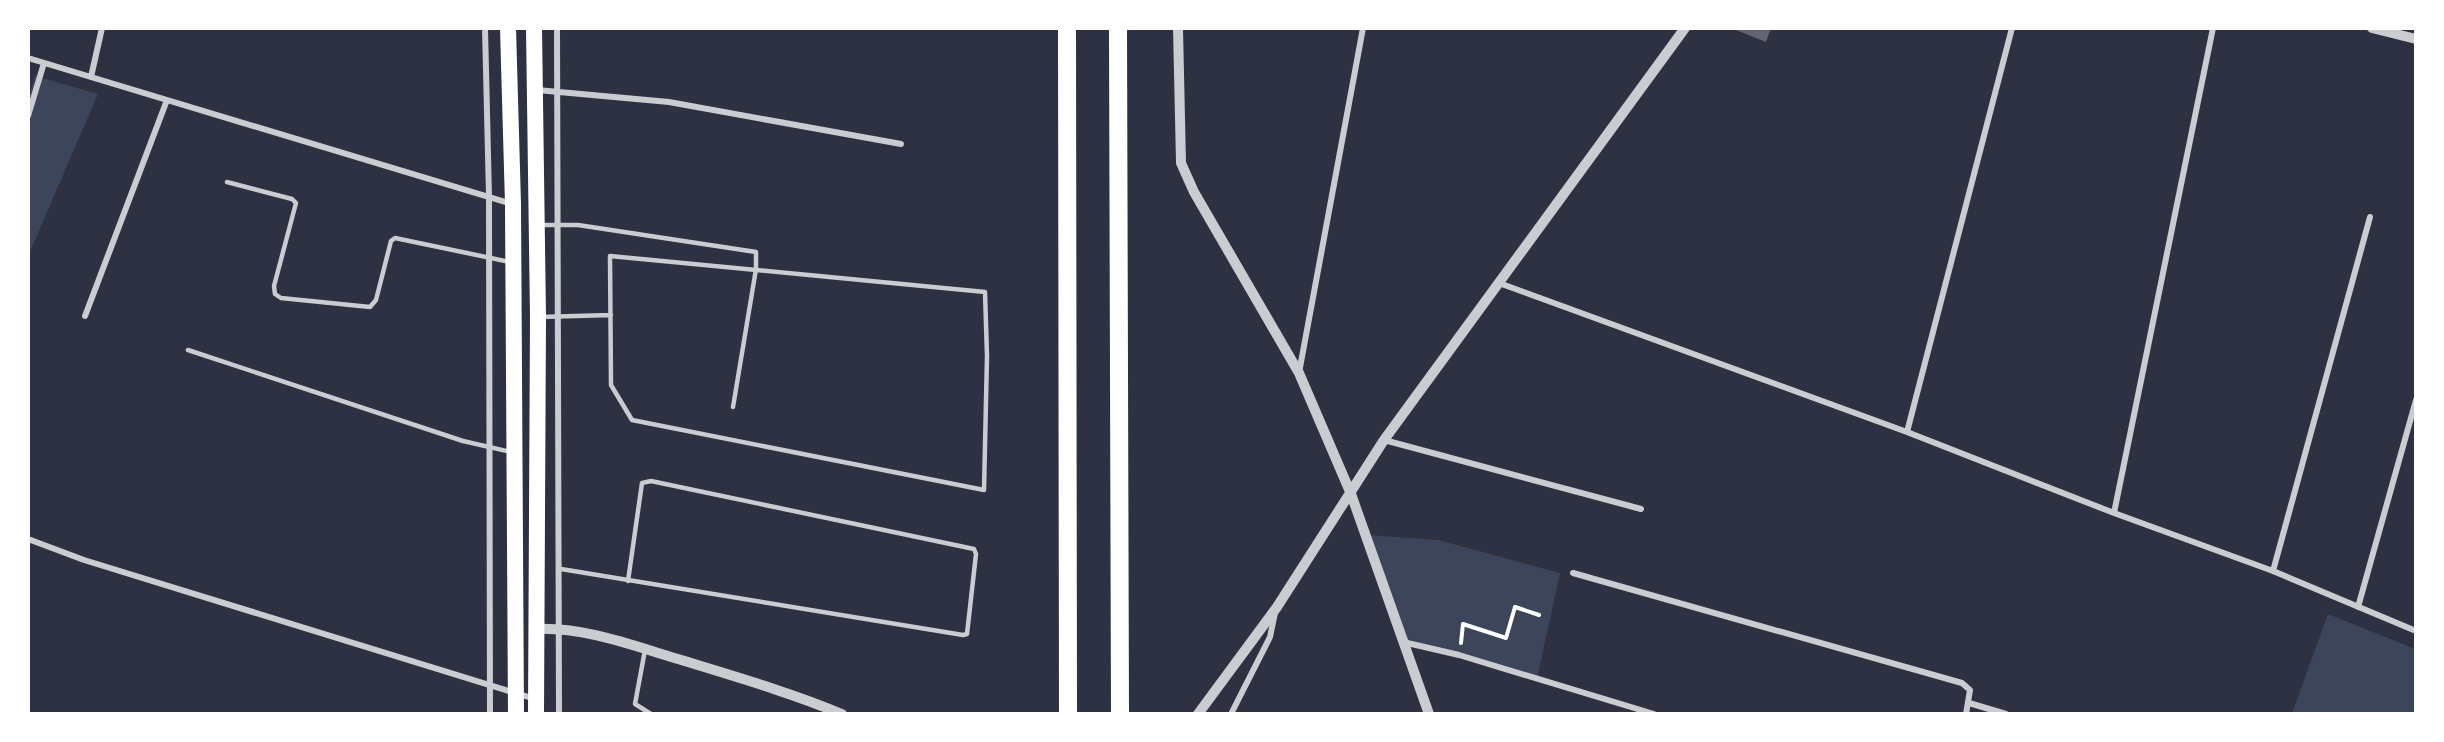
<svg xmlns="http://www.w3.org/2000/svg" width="2444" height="742" font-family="Georgia,serif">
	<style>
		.green { fill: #3c4559 }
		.building { fill: #626471 }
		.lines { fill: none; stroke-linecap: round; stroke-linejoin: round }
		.path { stroke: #fff; stroke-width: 4 }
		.service { stroke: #caccd0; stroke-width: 4.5 }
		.minor { stroke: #caccd0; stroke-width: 6 }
		.tertiary { stroke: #caccd0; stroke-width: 10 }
		.trunk { stroke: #fff; stroke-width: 16 }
		.motorway { stroke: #fff; stroke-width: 18 }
	</style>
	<rect width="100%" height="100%" fill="#2d3142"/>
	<path class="green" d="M 35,76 L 98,94 L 29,254 L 28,99 Z
		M 1368,535 L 1438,540 L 1560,573 L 1537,679 L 1403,638 Z
		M 2328,614 L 2415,649 L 2415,713 L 2292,713 Z"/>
	<path class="building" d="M 1731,28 L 1771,28 L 1766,42 Z"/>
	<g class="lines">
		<path class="path" d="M 1461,643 L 1463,624 L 1506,638 L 1515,607 L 1539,615"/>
		<path class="service" d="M 227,182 L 292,199 L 296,203 L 274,286 L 275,294 L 281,298 L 370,307 L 376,300 L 391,241 L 395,238 L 510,262
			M 539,225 L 578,225 L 756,252 L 756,269 L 733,407
			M 610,256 L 985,292 L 987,356 L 984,490 L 632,420 L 611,385 Z
			M 540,317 L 611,315
			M 188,350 L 463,441 L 511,452
			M 561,569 L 963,635 L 967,634 L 976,554 L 974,549 L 651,481 L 642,483 L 628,581
			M 645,650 L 635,704 L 651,714"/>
		<path class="minor" d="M 485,28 L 489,197 L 490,714
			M 557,28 L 559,714
			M 28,58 L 512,204
			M 91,77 L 102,28
			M 537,90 L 669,102 L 901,144
			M 28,116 L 44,63
			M 1499,283 L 1907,432 L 2114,513 L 2273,571 L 2416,631
			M 85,316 L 167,100
			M 1299,373 L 1363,28
			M 1907,432 L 2012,28
			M 1384,440 L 1641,509
			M 2114,513 L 2213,28
			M 28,539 L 84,560 L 535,699
			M 2273,571 L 2370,217
			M 1573,573 L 1962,683 L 1970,690 L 1966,714
			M 2358,607 L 2416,400
			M 1403,642 L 1459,655 L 1654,714
			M 1969,703 L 2006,714
			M 1231,714 L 1270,637 L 1275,613"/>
		<path class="tertiary" d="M 1178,28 L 1181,163 L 1194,192 L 1299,373 L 1351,494 L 1429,714
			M 2372,28 L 2416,39
			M 535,629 C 585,627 631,645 678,659 C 733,676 789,692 842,714
			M 1198,714 L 1277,607 L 1384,440 L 1685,28"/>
		<path class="trunk" d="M 508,28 L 513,204 L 516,714
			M 534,28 L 538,317 L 536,714"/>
		<path class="motorway" d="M 1067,28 L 1068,714
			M 1118,28 L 1120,714"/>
	</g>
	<rect width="2444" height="742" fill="none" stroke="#ffffff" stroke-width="60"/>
</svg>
